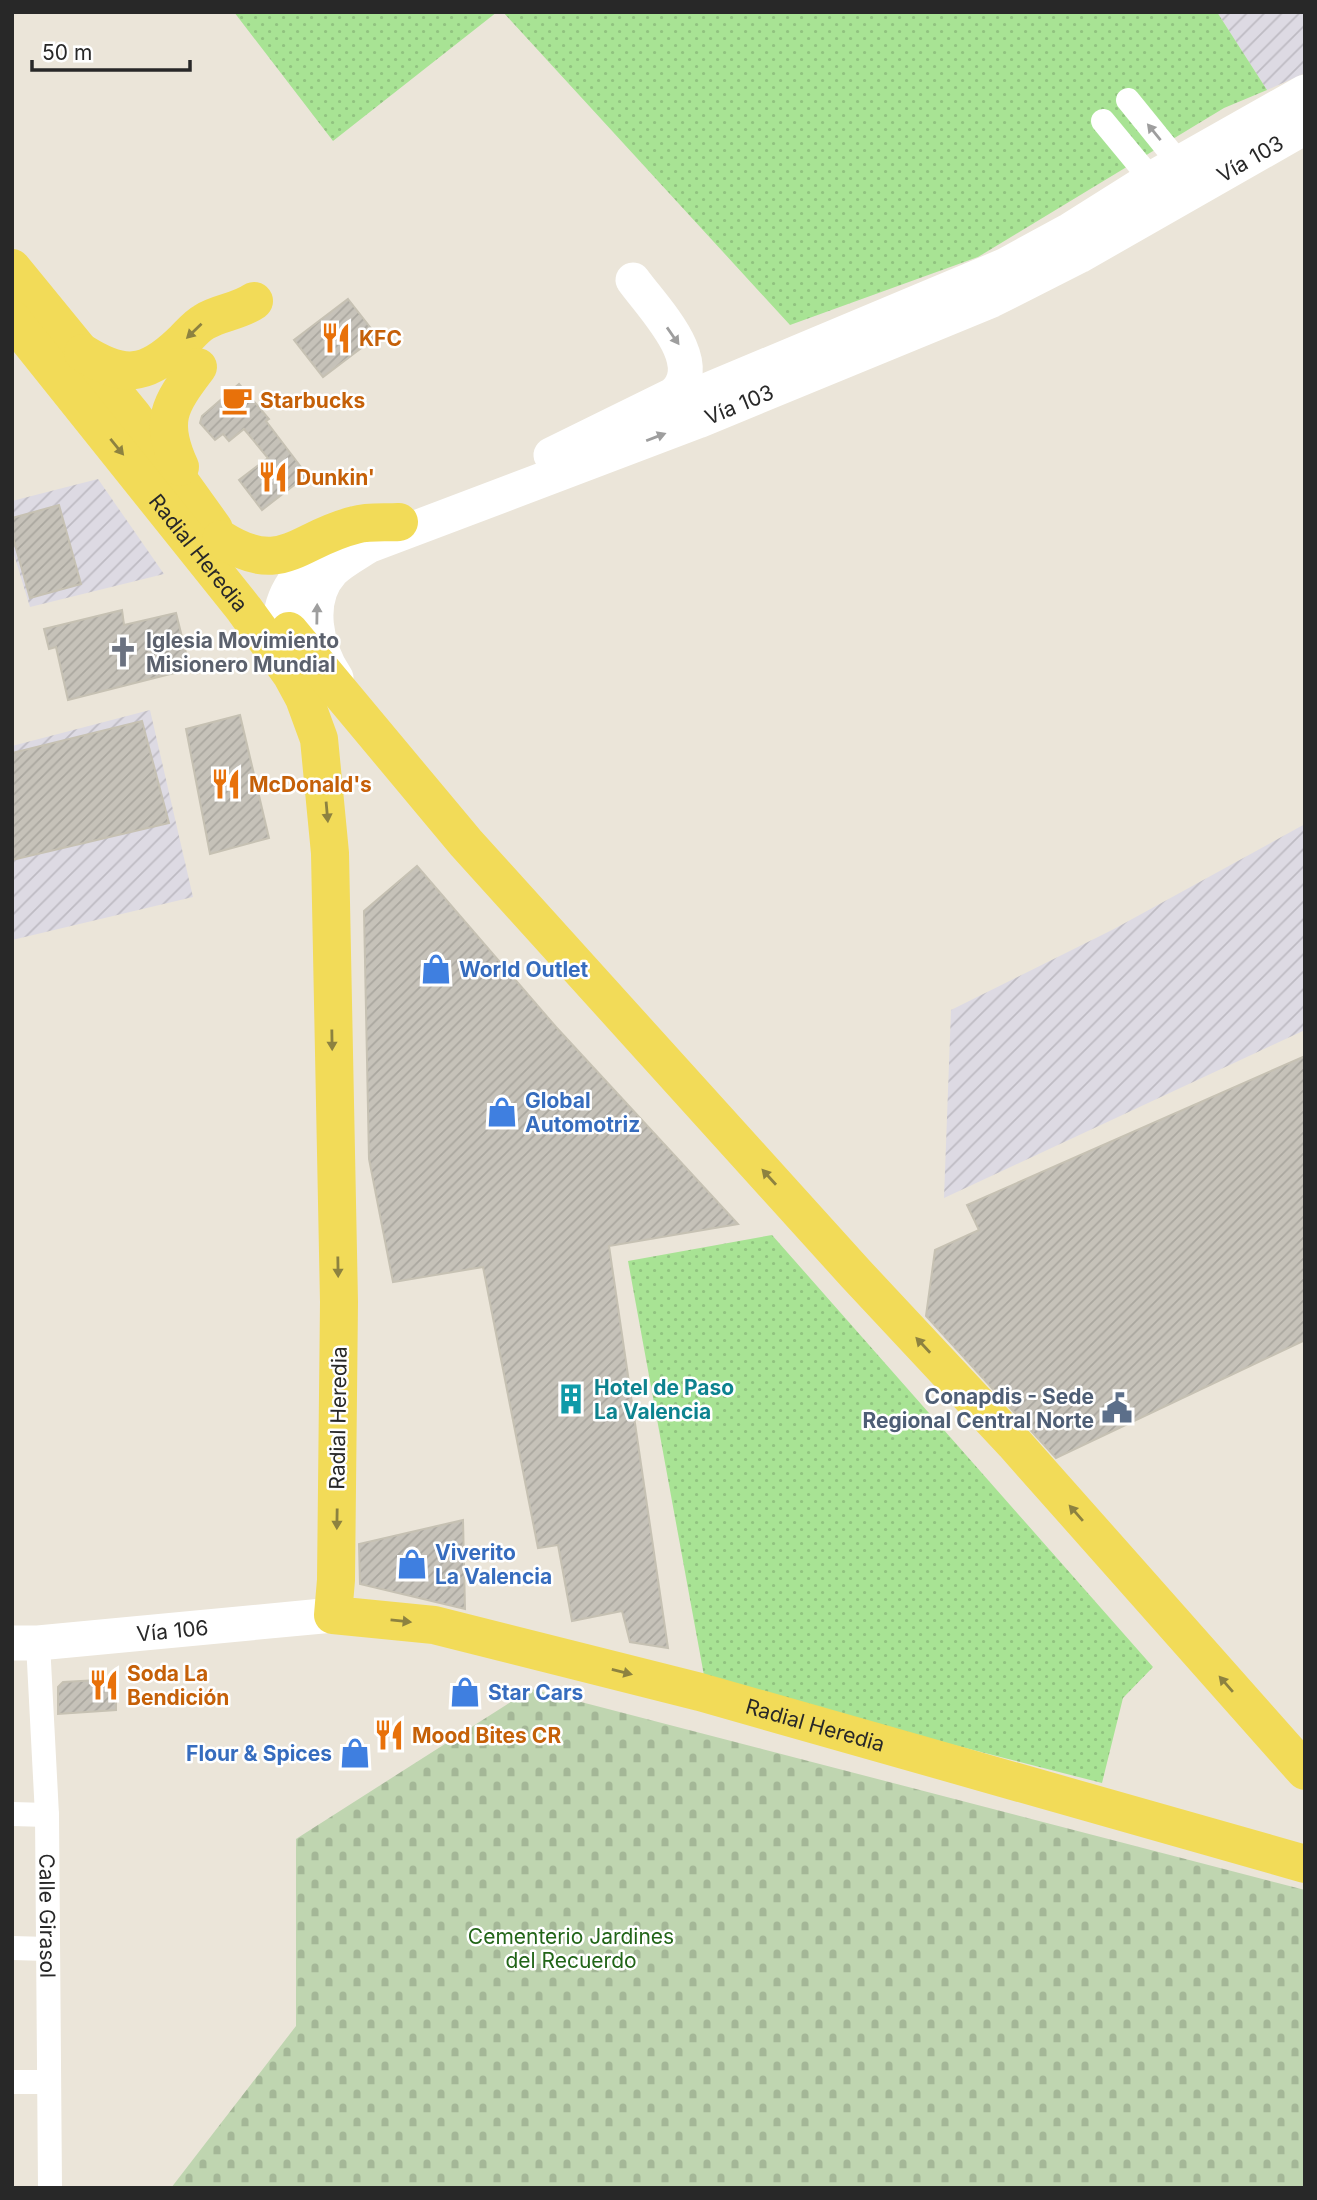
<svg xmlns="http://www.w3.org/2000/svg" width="1317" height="2200" font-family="Inter,sans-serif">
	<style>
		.industrial { fill: url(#industrial-furrows) }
		.grass { fill: url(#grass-dots) }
		.cemetery { fill: url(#cemetery-stones) }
		.building { fill: url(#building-hatch); stroke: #c6c1b3; stroke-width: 2 }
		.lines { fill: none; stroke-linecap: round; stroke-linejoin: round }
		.minor { stroke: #fff; stroke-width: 24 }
		.secondary { stroke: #fff; stroke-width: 35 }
		.primary { stroke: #f2db58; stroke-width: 38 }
		.oneway { fill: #9e9e9e }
		.oneway2 { fill: #8d8240 }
		.labels { text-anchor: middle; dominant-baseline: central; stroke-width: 5; stroke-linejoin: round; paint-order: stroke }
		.street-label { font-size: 21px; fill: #282828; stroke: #fff }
		.food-label { font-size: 21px; font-weight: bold; fill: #c56008; stroke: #fff; text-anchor: start }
		.worship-label { font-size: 21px; font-weight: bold; fill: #5b616d; stroke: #fff; text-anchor: start }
		.shop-label { font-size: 21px; font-weight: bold; fill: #366cbe; stroke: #fff; text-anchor: start }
		.culture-label { font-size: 21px; font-weight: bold; fill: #0d838f; stroke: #fff; text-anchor: start }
		.service-label { font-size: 21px; font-weight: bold; fill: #4e5e75; stroke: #fff; text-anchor: end }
		.park-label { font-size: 21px; fill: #226518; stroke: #fff }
	</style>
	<defs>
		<pattern id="industrial-furrows" width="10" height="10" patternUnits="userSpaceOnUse" patternTransform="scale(1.75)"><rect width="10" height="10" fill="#dddae3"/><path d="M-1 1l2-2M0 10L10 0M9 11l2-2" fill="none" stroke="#bebbc3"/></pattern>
		<pattern id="grass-dots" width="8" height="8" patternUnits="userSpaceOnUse" patternTransform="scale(1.75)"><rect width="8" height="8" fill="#a8e394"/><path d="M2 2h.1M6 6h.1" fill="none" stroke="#91c380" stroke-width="1.8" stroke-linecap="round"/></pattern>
		<pattern id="cemetery-stones" width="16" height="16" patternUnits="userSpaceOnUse" patternTransform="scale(1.75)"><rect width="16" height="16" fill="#bfd5b0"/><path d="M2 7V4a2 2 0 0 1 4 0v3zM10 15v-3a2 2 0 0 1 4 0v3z" fill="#a4b797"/></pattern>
		<pattern id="building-hatch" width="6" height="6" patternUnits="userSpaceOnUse" patternTransform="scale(1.75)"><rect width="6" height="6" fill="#c6c2b9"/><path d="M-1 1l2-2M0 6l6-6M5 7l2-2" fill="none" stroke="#aaa79f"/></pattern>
	</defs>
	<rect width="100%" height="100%" fill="#ebe5d9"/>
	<path class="industrial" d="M 1217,12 L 1305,12 L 1305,73 L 1267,90 Z
		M 98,479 L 164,574 L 30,607 L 12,548 L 12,501 Z
		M 150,710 L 193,897 L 12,940 L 12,746 Z
		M 1305,824 L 1305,1030 L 944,1198 L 951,1010 L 1114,929 Z"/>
	<path class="grass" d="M 234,12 L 497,12 L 333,141 Z
		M 503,12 L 1217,12 L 1267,90 L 1224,108 L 978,257 L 790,325 Z
		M 772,1235 L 1153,1667 L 1123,1698 L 1102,1783 L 705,1681 L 628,1261 Z"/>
	<path class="cemetery" d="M 531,1689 L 1305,1890 L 1305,2188 L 171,2188 L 296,2026 L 296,1839 Z"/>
	<path class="building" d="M 348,299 L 377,336 L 323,377 L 294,340 Z
		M 239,384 L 269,419 L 266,421 L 307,475 L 262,510 L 239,480 L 268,458 L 244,429 L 229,441 L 223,434 L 215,440 L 200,423 L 202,416 Z
		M 59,505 L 81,584 L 30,598 L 12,534 L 12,518 Z
		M 122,610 L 124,625 L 176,613 L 190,669 L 68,700 L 56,647 L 49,649 L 44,629 Z
		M 240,715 L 269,838 L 210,854 L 186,729 Z
		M 142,721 L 169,823 L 12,860 L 12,753 Z
		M 417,866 L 556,1027 L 738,1224 L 609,1246 L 668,1648 L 630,1642 L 622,1611 L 572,1621 L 558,1545 L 538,1548 L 483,1267 L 393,1282 L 369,1159 L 364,911 Z
		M 1305,1056 L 1305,1340 L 1056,1458 L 926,1316 L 935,1250 L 979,1230 L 967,1205 Z
		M 463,1520 L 465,1609 L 360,1584 L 359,1544 Z
		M 116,1679 L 116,1710 L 58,1714 L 58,1687 L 63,1682 Z"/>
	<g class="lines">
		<g class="minor">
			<path d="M 1128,100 L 1179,163"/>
			<path d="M 1103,121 L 1151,179"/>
			<path id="s1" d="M 38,1643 L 47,1815 L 50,2188"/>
			<path d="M 12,1814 L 47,1815"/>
			<path d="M 12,1948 L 47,1949"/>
			<path d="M 12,2082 L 47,2082"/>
		</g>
		<g class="secondary">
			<path d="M 627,424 L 1004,266 L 1070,230 L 1151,179 L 1305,92"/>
			<path d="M 551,455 L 673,395 C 710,364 654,309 633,280"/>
			<path d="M 286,660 C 269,608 291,572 337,545"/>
			<path id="s2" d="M 336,678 C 316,649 305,600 332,571 C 342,561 356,554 368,546 L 698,421 L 992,300 L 1079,256 L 1305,127"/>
			<path id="s3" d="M 12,1643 L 38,1643 L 333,1615"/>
		</g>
		<g class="primary">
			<path d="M 12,268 L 133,416 L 214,529"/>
			<path id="s4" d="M 12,319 L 244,609 L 291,674 L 304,698 L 319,739 L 330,853 L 339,1302 L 336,1580 L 333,1615 L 434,1625 L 700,1692 L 1305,1864"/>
			<path d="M 83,353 C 123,378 145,377 180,344 C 188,337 195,327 204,322 C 220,312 238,312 254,301"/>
			<path d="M 180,467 C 159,421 169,405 198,367"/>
			<path d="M 221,539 C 283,578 297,539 355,525 C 369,521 385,523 399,522"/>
			<path d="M 289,631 L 466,843 L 856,1274 L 1014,1443 L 1305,1771"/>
		</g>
	</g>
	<defs><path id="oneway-solid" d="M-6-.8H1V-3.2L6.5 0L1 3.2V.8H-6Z" transform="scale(1.75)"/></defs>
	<g class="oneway">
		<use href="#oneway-solid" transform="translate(1154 132) rotate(-129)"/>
		<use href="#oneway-solid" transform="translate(673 336) rotate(55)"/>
		<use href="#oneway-solid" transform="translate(656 437) rotate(-21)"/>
		<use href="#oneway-solid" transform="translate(317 614) rotate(-89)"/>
	</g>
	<g class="oneway2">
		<use href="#oneway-solid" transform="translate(194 331) rotate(136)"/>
		<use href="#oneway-solid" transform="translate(117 447) rotate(51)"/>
		<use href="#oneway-solid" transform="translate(327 812) rotate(85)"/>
		<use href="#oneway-solid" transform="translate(332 1040) rotate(89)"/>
		<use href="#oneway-solid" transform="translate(769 1177) rotate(-132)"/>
		<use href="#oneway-solid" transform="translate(338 1267) rotate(89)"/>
		<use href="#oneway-solid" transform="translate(923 1345) rotate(-133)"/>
		<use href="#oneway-solid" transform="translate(1076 1513) rotate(-131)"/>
		<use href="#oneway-solid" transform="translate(337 1519) rotate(91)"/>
		<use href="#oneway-solid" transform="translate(401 1621) rotate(6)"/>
		<use href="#oneway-solid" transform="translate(622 1672) rotate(14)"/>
		<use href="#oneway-solid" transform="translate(1226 1684) rotate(-131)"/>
	</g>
	<defs>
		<g id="restaurant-bare" transform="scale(2.415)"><path d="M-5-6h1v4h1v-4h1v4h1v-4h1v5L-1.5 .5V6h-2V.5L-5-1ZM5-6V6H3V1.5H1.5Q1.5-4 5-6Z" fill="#e8710a" stroke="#fff" stroke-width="2.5" paint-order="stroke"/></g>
		<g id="cafe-bare" transform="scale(2.415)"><path d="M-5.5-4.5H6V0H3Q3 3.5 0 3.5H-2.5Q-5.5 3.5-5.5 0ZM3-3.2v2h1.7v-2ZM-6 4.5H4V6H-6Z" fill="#e8710a" stroke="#fff" stroke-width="2.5" paint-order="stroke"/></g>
		<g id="church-bare" transform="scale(2.415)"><path d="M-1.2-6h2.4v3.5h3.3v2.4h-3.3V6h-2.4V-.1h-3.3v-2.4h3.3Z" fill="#6b7280" stroke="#fff" stroke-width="2.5" paint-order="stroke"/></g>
		<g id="shop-bare" transform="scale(2.415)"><path d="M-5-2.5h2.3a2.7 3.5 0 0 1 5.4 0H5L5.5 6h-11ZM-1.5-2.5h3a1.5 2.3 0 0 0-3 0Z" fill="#3f7fe0" stroke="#fff" stroke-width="2.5" paint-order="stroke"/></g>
		<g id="building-bare" transform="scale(2.415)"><path d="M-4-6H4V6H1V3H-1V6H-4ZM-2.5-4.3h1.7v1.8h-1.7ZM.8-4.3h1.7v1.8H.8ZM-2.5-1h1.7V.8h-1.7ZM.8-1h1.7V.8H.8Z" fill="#0f9aa8" stroke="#fff" stroke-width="2.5" paint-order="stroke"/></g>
		<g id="civic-bare" transform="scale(2.415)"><path d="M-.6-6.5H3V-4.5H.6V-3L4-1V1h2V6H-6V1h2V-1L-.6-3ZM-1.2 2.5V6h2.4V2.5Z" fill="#5c6f8a" stroke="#fff" stroke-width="2.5" paint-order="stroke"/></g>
	</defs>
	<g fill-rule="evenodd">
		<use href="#restaurant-bare" x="336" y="338"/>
		<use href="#cafe-bare" x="237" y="400"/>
		<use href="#restaurant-bare" x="273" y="477"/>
		<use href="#church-bare" x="123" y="652"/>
		<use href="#restaurant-bare" x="226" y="784"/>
		<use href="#shop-bare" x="436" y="969"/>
		<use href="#shop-bare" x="502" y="1112"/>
		<use href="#building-bare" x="571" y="1399"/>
		<use href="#civic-bare" x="1117" y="1408"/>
		<use href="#shop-bare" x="412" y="1564"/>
		<use href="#restaurant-bare" x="104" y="1685"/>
		<use href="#shop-bare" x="465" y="1692"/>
		<use href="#restaurant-bare" x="389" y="1735"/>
		<use href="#shop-bare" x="355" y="1753"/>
	</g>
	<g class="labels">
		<g class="street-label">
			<text stroke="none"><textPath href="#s2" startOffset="1124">Vía 103</textPath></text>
			<text stroke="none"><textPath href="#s2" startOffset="556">Vía 103</textPath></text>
			<text stroke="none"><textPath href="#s4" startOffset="299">Radial Heredia</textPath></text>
			<text transform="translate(338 1418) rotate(-89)">Radial Heredia</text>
			<text stroke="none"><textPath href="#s3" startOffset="161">Vía 106</textPath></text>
			<text stroke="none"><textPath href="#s4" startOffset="1895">Radial Heredia</textPath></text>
			<text stroke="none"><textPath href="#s1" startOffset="273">Calle Girasol</textPath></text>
		</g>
		<g class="food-label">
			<text x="359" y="338">KFC</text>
			<text x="260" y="400">Starbucks</text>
			<text x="296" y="477">Dunkin'</text>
			<text x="249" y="784">McDonald's</text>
			<text x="127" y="1673">Soda La<tspan x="127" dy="24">Bendición</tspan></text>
			<text x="412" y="1735">Mood Bites CR</text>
		</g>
		<g class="worship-label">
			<text x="146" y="640">Iglesia Movimiento<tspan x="146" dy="24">Misionero Mundial</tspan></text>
		</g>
		<g class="shop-label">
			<text x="459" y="969">World Outlet</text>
			<text x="525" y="1100">Global<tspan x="525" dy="24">Automotriz</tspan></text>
			<text x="435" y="1552">Viverito<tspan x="435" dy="24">La Valencia</tspan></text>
			<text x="488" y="1692">Star Cars</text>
			<text x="332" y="1753" text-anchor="end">Flour &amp; Spices</text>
		</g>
		<g class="culture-label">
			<text x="594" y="1387">Hotel de Paso<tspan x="594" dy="24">La Valencia</tspan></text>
		</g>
		<g class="service-label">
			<text x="1094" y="1396">Conapdis - Sede<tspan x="1094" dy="24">Regional Central Norte</tspan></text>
		</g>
		<g class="park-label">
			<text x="571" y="1936">Cementerio Jardines<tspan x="571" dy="24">del Recuerdo</tspan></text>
		</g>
	</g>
	<rect width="1317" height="2200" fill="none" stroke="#282828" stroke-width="28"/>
	<path d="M32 60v10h158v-10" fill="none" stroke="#282828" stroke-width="3.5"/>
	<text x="42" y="60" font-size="21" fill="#282828" stroke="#ffffff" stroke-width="5" paint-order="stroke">50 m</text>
</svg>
